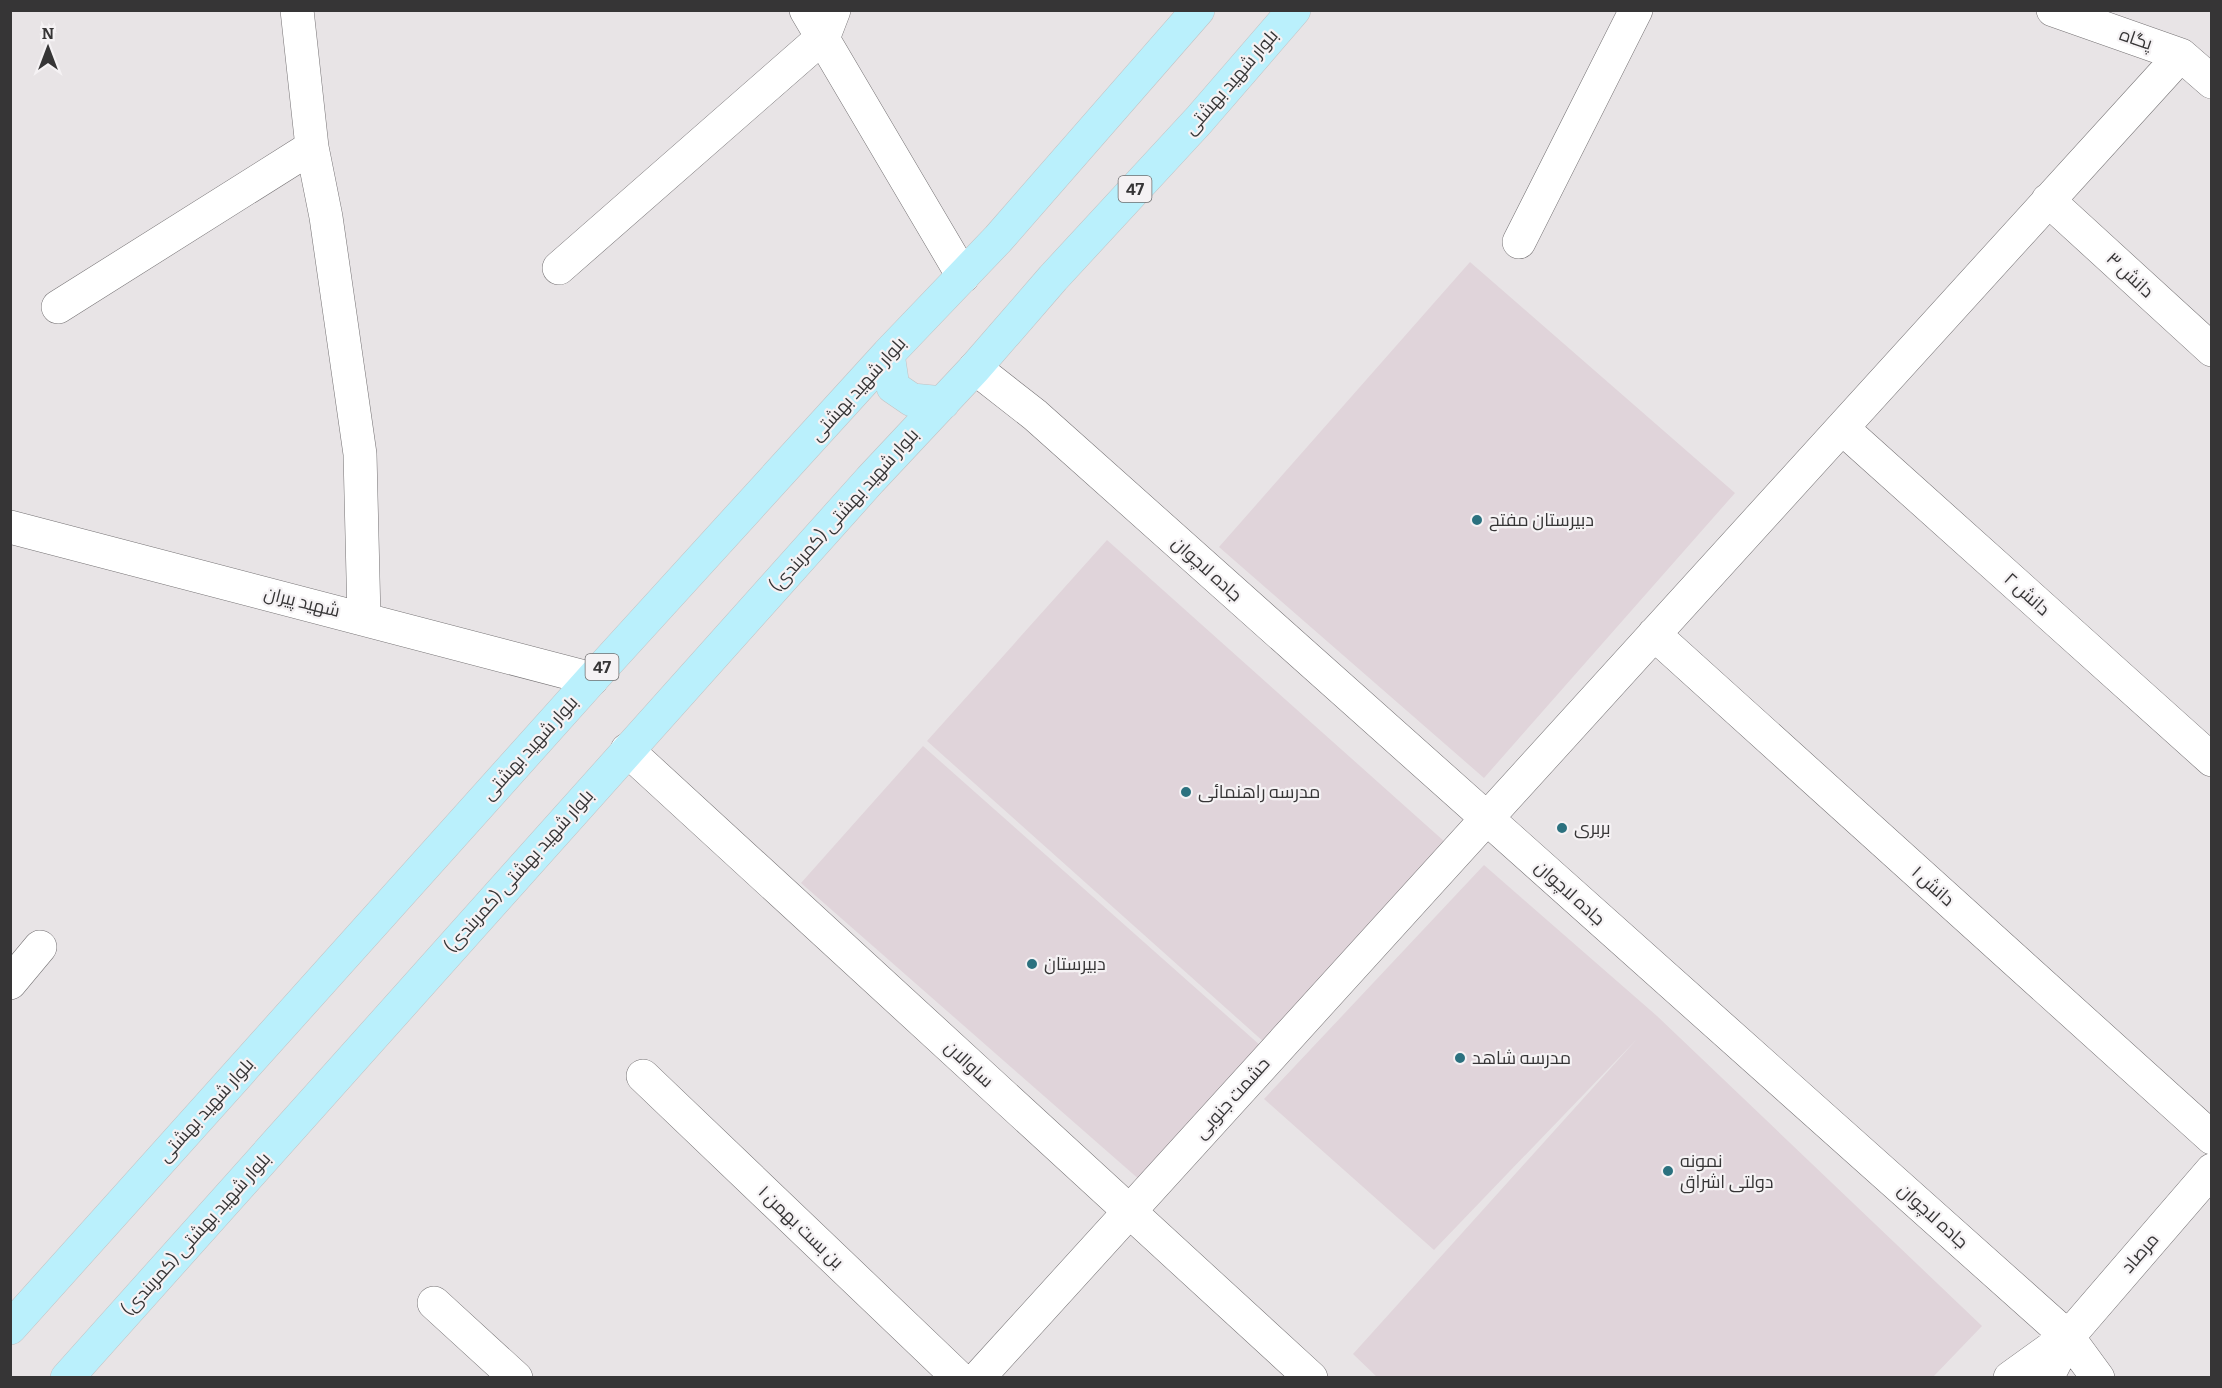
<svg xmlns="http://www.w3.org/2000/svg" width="2222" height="1388" font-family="Bitter,Cairo,serif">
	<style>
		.built { fill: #e0d4da }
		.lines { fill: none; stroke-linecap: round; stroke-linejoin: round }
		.minor-casing { stroke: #757274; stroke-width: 34 }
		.major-casing { stroke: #c3c2c3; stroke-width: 34 }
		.minor { stroke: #fff; stroke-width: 33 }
		.major { stroke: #baf0fc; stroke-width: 33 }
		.poi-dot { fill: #2b717f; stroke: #f5f2f4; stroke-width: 2 }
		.labels { text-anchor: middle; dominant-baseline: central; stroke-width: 4.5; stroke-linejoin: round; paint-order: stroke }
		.shield { fill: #f5f2f4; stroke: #6f6e6f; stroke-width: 1.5 }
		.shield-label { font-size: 16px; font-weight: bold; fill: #363536 }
		.street-label { font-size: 18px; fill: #363536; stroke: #f5f2f4 }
		.poi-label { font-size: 18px; fill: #363536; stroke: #f5f2f4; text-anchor: start }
	</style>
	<rect width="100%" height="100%" fill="#e8e4e6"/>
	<path class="built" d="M 1470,262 L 1735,493 L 1484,778 L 1219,547 Z
		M 1107,540 L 1445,842 L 1265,1043 L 927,741 Z
		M 923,746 L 1261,1046 L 1141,1181 L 801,883 Z
		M 1484,865 L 1657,1016 L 1982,1326 L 1933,1377 L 1378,1378 L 1353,1354 L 1637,1039 L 1434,1250 L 1264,1099 Z"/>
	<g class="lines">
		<g class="minor-casing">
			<path id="minor" d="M 297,10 L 312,147 L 326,217 L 360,454 L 364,618
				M 806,10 L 963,276
				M 2053,10 L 2181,55 L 2212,82
				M 2048,200 L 2212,350
				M 1519,242 L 1636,10
				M 559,268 L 824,36 L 834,10
				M 58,307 L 312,147
				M 975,368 L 1035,415 L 2068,1337 L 2098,1378
				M 1842,428 L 2212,760
				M 10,527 L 592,679
				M 1654,634 L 2212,1138
				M 627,750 L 1311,1378
				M 10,983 L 40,947
				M 643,1076 L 959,1378
				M 434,1303 L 516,1378
				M 978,1378 L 2181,55
				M 2010,1378 L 2064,1339
				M 2047,1378 L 2068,1337 L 2212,1170"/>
		</g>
		<g class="major-casing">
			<path id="major" d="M 888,354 L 893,387 L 912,400 L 943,403
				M 10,1328 L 592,679 L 888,354 L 998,239 L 1198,10
				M 67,1378 L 870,480 L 975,368 L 1053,278 L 1199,120 L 1294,10"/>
		</g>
		<use href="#minor" class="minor"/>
		<use href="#major" class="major"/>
	</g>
	<g class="poi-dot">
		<circle cx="1477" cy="520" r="6"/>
		<circle cx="1186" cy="792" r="6"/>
		<circle cx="1562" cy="828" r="6"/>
		<circle cx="1032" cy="964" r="6"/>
		<circle cx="1460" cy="1058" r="6"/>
		<circle cx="1668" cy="1171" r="6"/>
	</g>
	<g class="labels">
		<g class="shield">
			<rect x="1118.5" y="176" width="33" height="26" rx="4.5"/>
			<rect x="585.5" y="654" width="33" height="26" rx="4.5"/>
		</g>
		<g class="shield-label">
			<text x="1135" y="189">47</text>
			<text x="602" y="667">47</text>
		</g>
		<g class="street-label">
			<text transform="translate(2136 39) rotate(19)">پگاه</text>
			<text transform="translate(1231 82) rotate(-49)">بلوار شهید بهشتی</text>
			<text transform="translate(2130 275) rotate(43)">دانش ۳</text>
			<text transform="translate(858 389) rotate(-48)">بلوار شهید بهشتی</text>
			<text transform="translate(844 510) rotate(-48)">بلوار شهید بهشتی (کمربندی)</text>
			<text transform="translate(1207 569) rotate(42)">جاده لاچوان</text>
			<text transform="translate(2027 594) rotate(42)">دانش ۲</text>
			<text transform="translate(302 602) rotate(14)">شهید پیران</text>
			<text transform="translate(530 748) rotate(-48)">بلوار شهید بهشتی</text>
			<text transform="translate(519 871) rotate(-48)">بلوار شهید بهشتی (کمربندی)</text>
			<text transform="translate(1933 886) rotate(42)">دانش ۱</text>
			<text transform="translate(1570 893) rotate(42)">جاده لاچوان</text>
			<text transform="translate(969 1064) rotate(43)">ساوالان</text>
			<text transform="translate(1232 1098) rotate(-48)">حشمت جنوبی</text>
			<text transform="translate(206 1110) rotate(-48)">بلوار شهید بهشتی</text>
			<text transform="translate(1933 1216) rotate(42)">جاده لاچوان</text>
			<text transform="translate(801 1227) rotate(44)">بن بست بهمن ۱</text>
			<text transform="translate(196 1234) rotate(-48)">بلوار شهید بهشتی (کمربندی)</text>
			<text transform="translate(2140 1253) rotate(-49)">مرصاد</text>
		</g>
		<g class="poi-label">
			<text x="1489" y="520">دبیرستان مفتح</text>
			<text x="1198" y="792">مدرسه راهنمائی</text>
			<text x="1574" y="828">بربری</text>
			<text x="1044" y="964">دبیرستان</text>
			<text x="1472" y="1058">مدرسه شاهد</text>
			<text x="1680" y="1161">نمونه<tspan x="1680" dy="21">دولتی اشراق</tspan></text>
		</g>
	</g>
	<rect width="2222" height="1388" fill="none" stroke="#363536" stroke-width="24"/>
	<g transform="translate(48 48)" stroke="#f5f2f4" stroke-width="4.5" paint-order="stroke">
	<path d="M0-4.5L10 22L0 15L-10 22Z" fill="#363536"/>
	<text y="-9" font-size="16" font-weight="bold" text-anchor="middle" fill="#363536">N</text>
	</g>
</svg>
